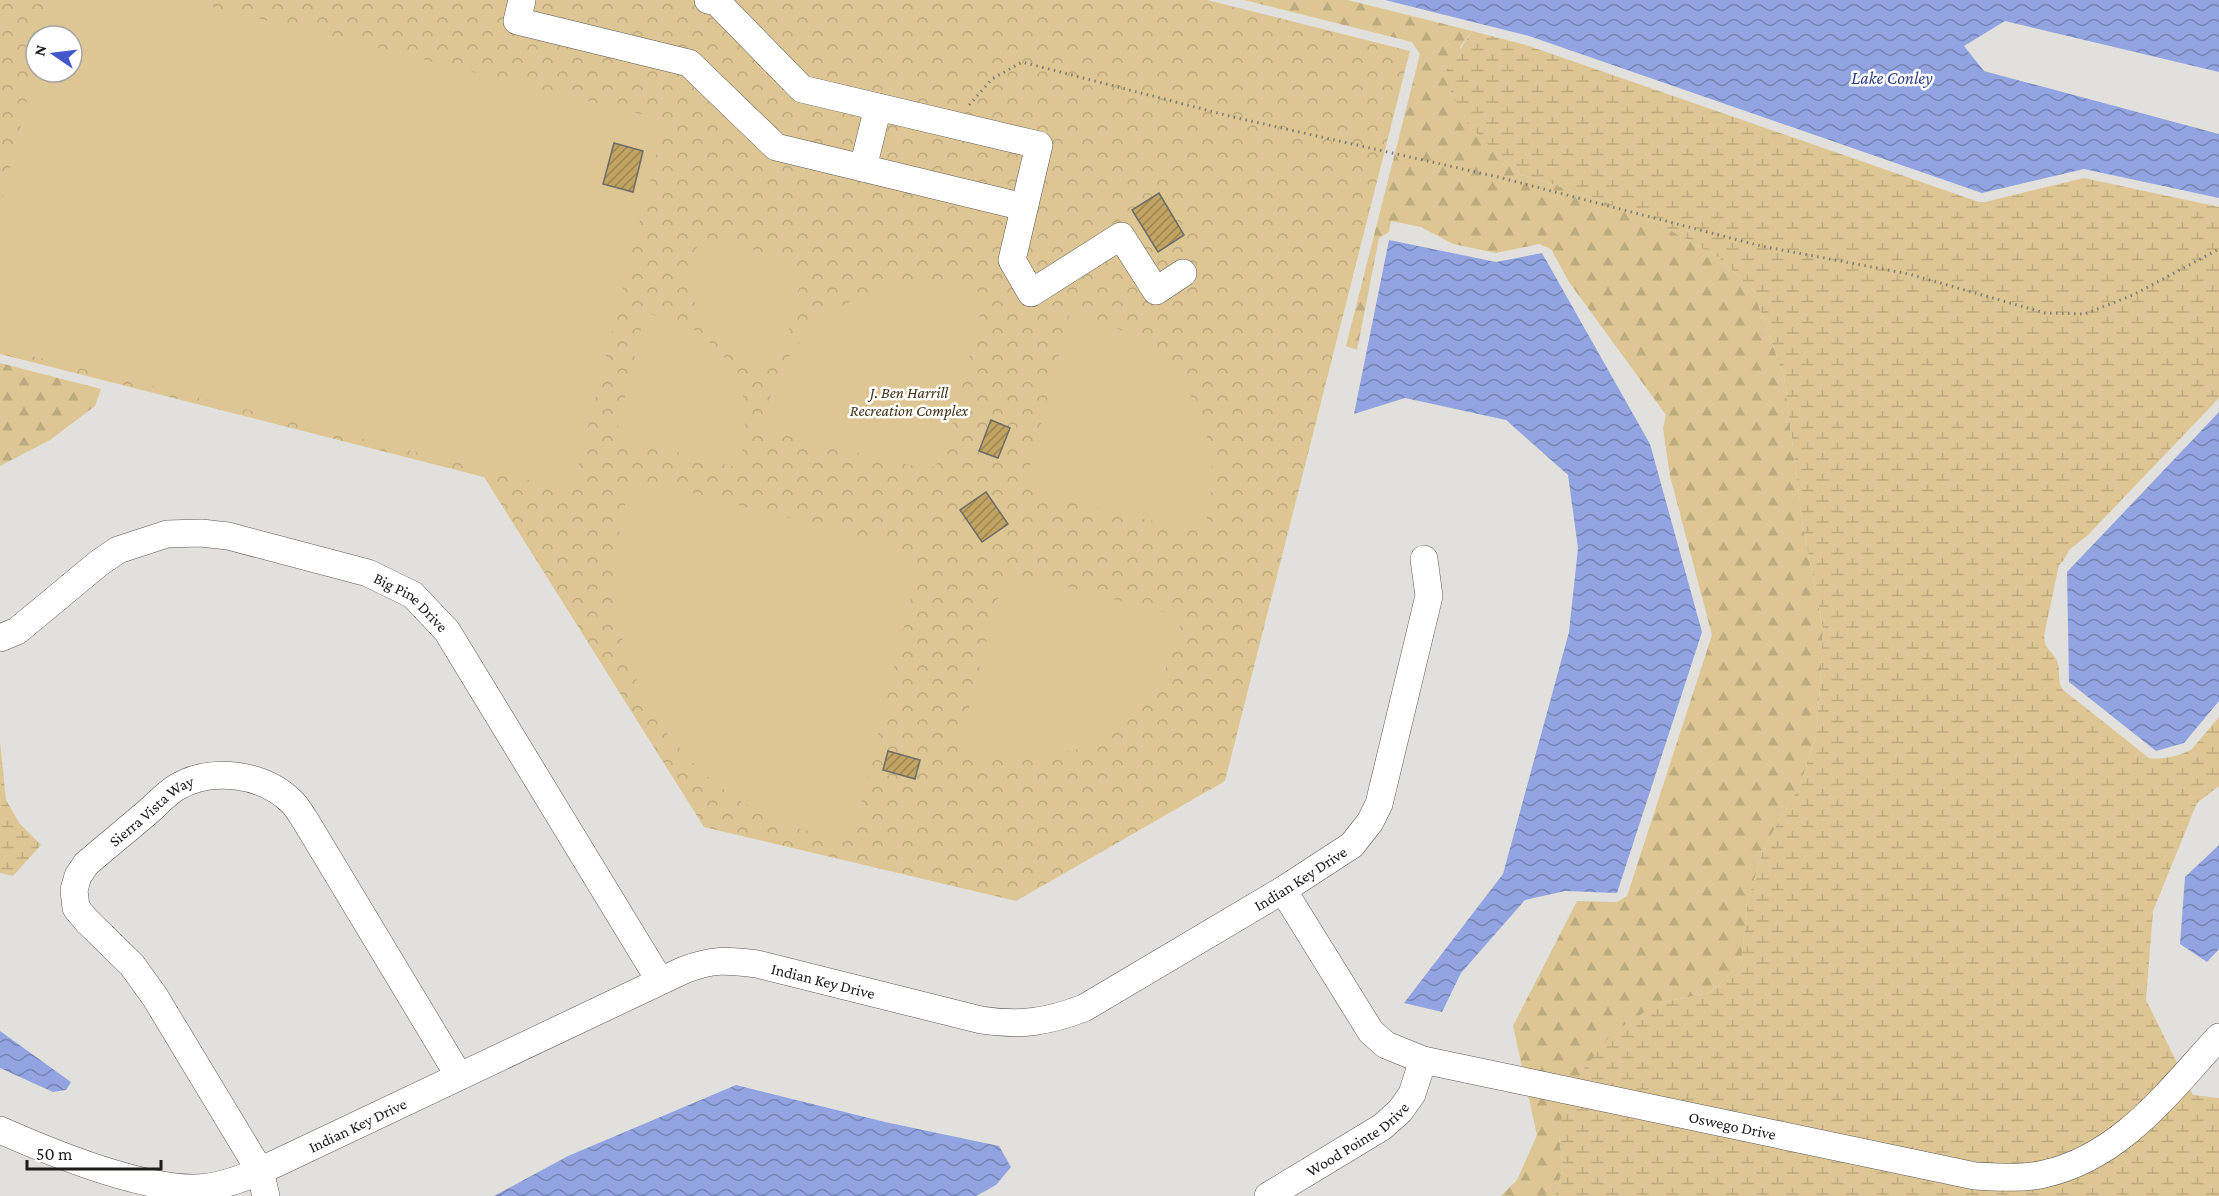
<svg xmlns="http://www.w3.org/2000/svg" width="2219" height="1196" font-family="'Crimson Pro',serif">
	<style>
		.forest { fill: url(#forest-firs) }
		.wetland { fill: url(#wetland-marsh) }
		.park { fill: url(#park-crowns); fill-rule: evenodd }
		.pitch { fill: #ddc693 }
		.water { fill: url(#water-waves) }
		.building { fill: url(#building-hatch); stroke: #6d6c68; stroke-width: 1.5 }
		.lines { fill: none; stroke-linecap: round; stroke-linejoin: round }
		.minor-casing { stroke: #5a5854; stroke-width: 28 }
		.path { stroke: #7f7d7b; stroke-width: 3; stroke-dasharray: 1.5 4.5; stroke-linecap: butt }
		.minor { stroke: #fff; stroke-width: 27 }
		.labels { text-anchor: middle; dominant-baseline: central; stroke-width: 5; stroke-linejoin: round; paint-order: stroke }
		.park-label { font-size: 16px; font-style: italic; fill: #413316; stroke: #fff }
		.street-label { font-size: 16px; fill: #1d1c1b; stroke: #fff }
		.water-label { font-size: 18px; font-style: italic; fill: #2f4087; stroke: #fff }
	</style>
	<defs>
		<pattern id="forest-firs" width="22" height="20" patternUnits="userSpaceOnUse" patternTransform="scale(1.5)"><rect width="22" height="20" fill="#ddc693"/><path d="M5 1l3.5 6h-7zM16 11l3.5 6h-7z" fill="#bdaa7e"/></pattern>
		<pattern id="wetland-marsh" width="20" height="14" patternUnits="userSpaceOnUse" patternTransform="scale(1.5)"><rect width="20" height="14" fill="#ddc693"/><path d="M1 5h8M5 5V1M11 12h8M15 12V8" fill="none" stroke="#bdaa7e"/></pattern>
		<pattern id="park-crowns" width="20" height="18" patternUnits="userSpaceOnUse" patternTransform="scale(1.5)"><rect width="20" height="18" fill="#ddc693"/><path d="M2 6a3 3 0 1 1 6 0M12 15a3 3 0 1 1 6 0" fill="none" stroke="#bdaa7e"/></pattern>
		<pattern id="water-waves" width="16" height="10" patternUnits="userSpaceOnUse" patternTransform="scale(1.5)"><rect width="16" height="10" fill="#91a4e1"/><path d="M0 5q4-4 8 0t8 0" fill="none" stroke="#7685b6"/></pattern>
		<pattern id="building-hatch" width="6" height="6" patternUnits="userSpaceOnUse" patternTransform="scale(1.5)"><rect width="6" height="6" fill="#c1a362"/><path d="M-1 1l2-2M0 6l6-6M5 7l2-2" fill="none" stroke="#9c8450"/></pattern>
	</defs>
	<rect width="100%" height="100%" fill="#e2e0dc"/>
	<path class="forest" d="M 1244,0 L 1348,0 L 1472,31 L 1460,47 L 1520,175 L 1531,177 L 1641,214 L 1718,257 L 1753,290 L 1784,377 L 1803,526 L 1823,629 L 1820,689 L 1816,735 L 1801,783 L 1764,847 L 1748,900 L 1741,964 L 1709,993 L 1659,1003 L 1558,1127 L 1563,1168 L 1555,1196 L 1501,1196 L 1517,1180 L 1537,1135 L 1513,1026 L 1577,901 L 1617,902 L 1627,896 L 1712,635 L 1670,476 L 1663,429 L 1666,415 L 1569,282 L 1551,249 L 1539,244 L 1496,253 L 1453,244 L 1421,227 L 1391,221 L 1389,232 L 1379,238 L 1357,350 L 1346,346 L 1420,54 L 1412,42 Z
		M 0,363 L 101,389 L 95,406 L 50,440 L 0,466 Z"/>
	<path class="wetland" d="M 1472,31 L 1526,45 L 1979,202 L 1985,202 L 2084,178 L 2219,207 L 2219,398 L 2088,535 L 2069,550 L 2064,560 L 2059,565 L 2044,636 C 2046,653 2052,649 2057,661 C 2061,670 2057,680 2062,689 L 2149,758 C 2163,760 2180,756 2192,749 L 2219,717 L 2219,786 L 2197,803 L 2153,911 L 2146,1000 L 2193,1095 L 2219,1098 L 2219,1196 L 1555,1196 L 1563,1168 L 1558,1127 L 1582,1071 L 1613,1032 L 1659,1003 L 1709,993 L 1741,964 L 1748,900 L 1764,847 L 1801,783 L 1816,735 L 1820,689 L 1823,629 L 1803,526 L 1784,377 L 1753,290 L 1718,257 L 1641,214 L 1531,177 L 1520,175 L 1468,125 L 1443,76 Z
		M 0,741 L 6,800 L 20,824 L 41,845 L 13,876 L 0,873 Z"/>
	<path class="park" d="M 0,0 L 1207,0 L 1410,51 L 1225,781 L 1016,901 L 704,827 L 484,477 L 0,354 ZM 36,36 L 72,36 L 72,72 L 36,72 Z"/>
	<path class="pitch" d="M 52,0 L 185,0 L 665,120 L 572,491 L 0,348 L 0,208 L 36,64 L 36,72 L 72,72 L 72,36 L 43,36 Z
		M 700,236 L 793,260 L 802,276 L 779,368 L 756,364 L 732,354 L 712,334 L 699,316 L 691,289 L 692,264 Z
		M 945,283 L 985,294 L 944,457 L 930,470 L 762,430 C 767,414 769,395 776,381 C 799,328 850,289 908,284 C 920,282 932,283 945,283 Z
		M 645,313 C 656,316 667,318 677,321 C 689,326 699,333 708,341 C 751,377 750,417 739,468 L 626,439 L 618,426 Z
		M 1070,313 C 1080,316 1091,317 1101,321 C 1162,345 1207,399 1212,465 C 1214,488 1208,511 1204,533 L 1033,493 L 1026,482 Z
		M 632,478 L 896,545 L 916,578 L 852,841 C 830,835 806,832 785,824 C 707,792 646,726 624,644 C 621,634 617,624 616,613 C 612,565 619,524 632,478 Z
		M 1012,573 L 1183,617 L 1168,665 L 1128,720 L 1077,749 L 1021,761 L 984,758 L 958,748 L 1002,583 Z"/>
	<path class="water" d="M 1385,0 L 2219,0 L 2219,72 L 2005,21 L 1964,46 L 1984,71 L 2219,134 L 2219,198 L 2084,169 L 1982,193 L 1529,36 Z
		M 1389,240 L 1496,262 L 1542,253 L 1650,444 L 1702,632 L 1617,893 L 1565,891 L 1525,900 L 1461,973 L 1442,1012 L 1404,1003 L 1503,874 L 1569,632 L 1578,548 L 1568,475 L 1506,420 L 1405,398 L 1354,414 Z
		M 2219,412 L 2219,701 L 2184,743 L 2156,751 L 2069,682 L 2067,572 Z
		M 2219,845 L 2219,949 L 2207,962 L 2180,944 L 2185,877 Z
		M 0,1031 L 71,1082 L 66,1090 L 53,1092 L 0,1068 Z
		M 736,1085 L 885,1122 L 999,1146 L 1011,1167 L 996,1185 L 976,1196 L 494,1196 L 568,1156 Z"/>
	<path class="building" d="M 614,143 L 643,151 L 633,192 L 603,184 Z
		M 1159,193 L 1184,235 L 1158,252 L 1132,210 Z
		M 991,420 L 1010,428 L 998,458 L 979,451 Z
		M 986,492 L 1008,524 L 982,542 L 960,510 Z
		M 888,751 L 920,760 L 915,779 L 883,770 Z"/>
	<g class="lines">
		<g class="minor-casing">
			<g id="minor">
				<path d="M 522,0 L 517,21 L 689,63 L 776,147 L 1024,207"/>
				<path d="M 708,0 L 717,2 L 802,89 L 1039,145 L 1012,260 L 1031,293 L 1121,236 L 1156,291 L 1183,273"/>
				<path d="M 863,168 L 878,107"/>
				<path id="s1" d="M 0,638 L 17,631 L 99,563 L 118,550 L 167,534 L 201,533 L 228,536 L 368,573 L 413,595 L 447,631 L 660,981"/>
				<path id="s2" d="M 1283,890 L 1371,1032 L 1386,1045 L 1423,1060 L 1975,1176 C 1998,1177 2022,1179 2044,1174 C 2121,1157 2169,1091 2219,1037"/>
				<path id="s3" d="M 0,1130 C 52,1153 137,1188 194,1188 C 217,1188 239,1180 260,1171 L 684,970 C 713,959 726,960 757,964 L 981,1020 C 1021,1026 1047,1022 1084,1008 L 1283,890 L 1352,845 L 1370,822 L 1379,804 L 1429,596 L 1424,559"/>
				<path id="s4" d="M 266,1196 L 260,1171 L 155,997 L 132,965 L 87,921 L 76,908 L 74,890 L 78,876 L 86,864 C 107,846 128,829 149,811 C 158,803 167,793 177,787 C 211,767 263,773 292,802 C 297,807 301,814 305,820 L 459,1076"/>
				<path id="s5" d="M 1268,1196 L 1382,1127 L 1400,1111 L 1412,1094 L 1423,1060"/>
			</g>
		</g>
		<path class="path" d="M 969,105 L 992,79 L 1022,62 L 1233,117 L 1498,177 L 1761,246 L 1909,274 L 2045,313 L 2085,314 L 2133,295 L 2219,249"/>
		<use href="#minor" class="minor"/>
	</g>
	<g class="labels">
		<g class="park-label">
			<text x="909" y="392">J. Ben Harrill<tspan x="909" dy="18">Recreation Complex</tspan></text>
		</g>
		<g class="street-label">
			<text stroke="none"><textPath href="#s1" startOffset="458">Big Pine Drive</textPath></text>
			<text stroke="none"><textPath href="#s4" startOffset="480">Sierra Vista Way</textPath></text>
			<text stroke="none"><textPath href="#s3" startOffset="1404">Indian Key Drive</textPath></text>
			<text stroke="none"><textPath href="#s3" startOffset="884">Indian Key Drive</textPath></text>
			<text stroke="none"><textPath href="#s3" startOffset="380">Indian Key Drive</textPath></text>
			<text stroke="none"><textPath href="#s2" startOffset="543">Oswego Drive</textPath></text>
			<text stroke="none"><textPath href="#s5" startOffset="106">Wood Pointe Drive</textPath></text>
		</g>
		<g class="water-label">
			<text x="1892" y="78">Lake Conley</text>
		</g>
	</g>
	<g transform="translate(54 54) rotate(284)"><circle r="28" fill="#ffffff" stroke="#a5a4a4" stroke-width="1.5"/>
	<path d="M0-4.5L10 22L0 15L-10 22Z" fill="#4157ca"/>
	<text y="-9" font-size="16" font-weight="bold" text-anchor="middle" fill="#1d1c1b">N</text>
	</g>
	<path d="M27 1160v9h134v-9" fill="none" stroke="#1d1c1b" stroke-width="3"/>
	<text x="36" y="1160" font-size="18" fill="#1d1c1b" stroke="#ffffff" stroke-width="4.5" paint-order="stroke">50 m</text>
</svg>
